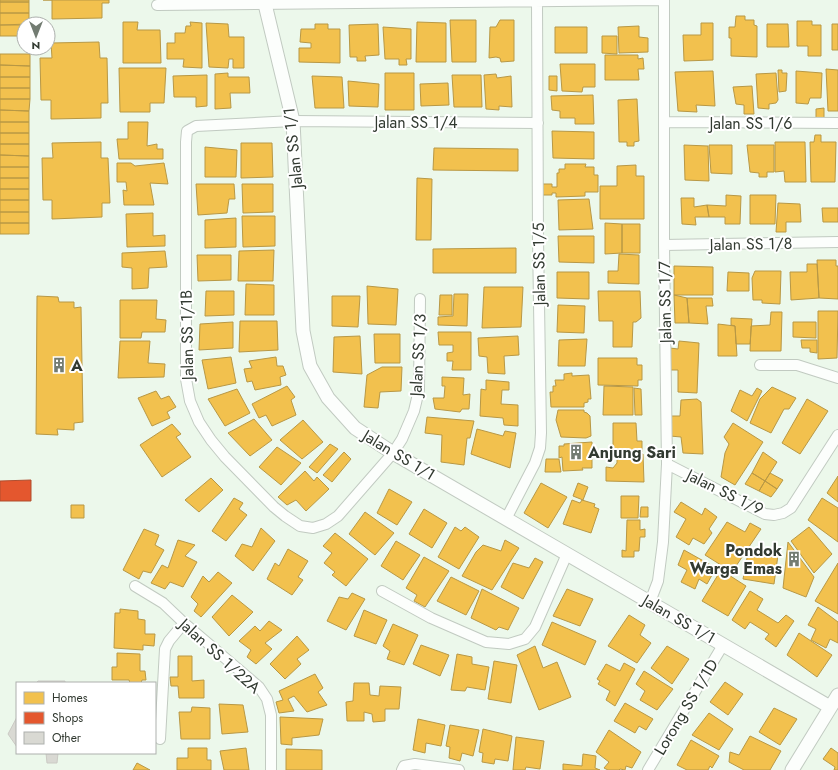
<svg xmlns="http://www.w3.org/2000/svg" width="838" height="770" font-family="Jost,sans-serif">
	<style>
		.homes { fill: #f2c14e; stroke: #b89845 }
		.shops { fill: #e4572e; stroke: #af4e2f }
		.building { fill: #d9d9d3; stroke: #cbcac4 }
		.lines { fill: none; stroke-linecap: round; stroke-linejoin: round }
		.minor-casing { stroke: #c1cac1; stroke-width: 12 }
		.tertiary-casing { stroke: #c1cac1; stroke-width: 15 }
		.minor { stroke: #fcfefc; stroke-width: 10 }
		.tertiary { stroke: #fcfefc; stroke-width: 13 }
		.labels { text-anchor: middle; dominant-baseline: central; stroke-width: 4; stroke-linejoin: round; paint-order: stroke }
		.street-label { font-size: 16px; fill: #323a31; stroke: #fff }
		.poi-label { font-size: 16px; font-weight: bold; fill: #323a31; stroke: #fff; text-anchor: start }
	</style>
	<rect width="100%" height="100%" fill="#ecf8eb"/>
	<path class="homes" d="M 0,0 L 29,0 L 29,2 L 0,2 Z
		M 43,0 L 109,0 L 109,3 L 102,3 L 102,18 L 52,19 L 52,0 Z
		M 0,2 L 29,2 L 29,13 L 0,13 Z
		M 0,13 L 29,13 L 29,24 L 0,25 Z
		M 736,16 L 745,16 L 745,20 L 754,20 L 754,25 L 757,26 L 757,57 L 731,56 L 731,38 L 729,38 L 729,27 L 735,27 Z
		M 450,20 L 476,20 L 476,62 L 452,62 Z
		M 500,20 L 514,20 L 514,61 L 501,62 L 500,58 L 496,57 L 489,58 L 490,27 L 496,27 Z
		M 797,21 L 812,21 L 812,25 L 821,25 L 821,56 L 808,56 L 808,46 L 797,46 Z
		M 123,22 L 138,22 L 137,30 L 160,30 L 161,63 L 123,63 Z
		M 190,22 L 202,23 L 202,68 L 183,67 L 184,59 L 167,59 L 167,43 L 175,43 L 175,33 L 185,33 L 186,26 L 191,26 Z
		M 417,22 L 446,23 L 446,62 L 416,62 Z
		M 206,23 L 228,24 L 229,37 L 244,37 L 244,68 L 233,68 L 233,59 L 229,59 L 228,68 L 209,67 Z
		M 701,23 L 713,23 L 713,60 L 684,61 L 683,35 L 701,35 Z
		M 315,24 L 328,24 L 328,29 L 340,29 L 340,63 L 299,62 L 299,48 L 311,48 L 311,43 L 300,42 L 301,29 L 315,29 Z
		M 378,24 L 379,55 L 365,56 L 366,61 L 357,61 L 357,57 L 350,57 L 349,25 Z
		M 767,24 L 788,24 L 789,47 L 767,47 Z
		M 832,24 L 838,24 L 838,50 L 832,50 Z
		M 0,25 L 24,25 L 24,36 L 0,36 Z
		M 639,26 L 639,37 L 648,38 L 648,52 L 619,53 L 618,27 Z
		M 383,27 L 411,29 L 411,59 L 406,59 L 407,65 L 399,65 L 399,59 L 385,59 Z
		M 555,27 L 587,27 L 587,53 L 555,53 Z
		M 602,36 L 617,36 L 617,54 L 602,53 Z
		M 99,42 L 100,58 L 107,58 L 108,103 L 101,103 L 101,118 L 51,119 L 51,100 L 41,100 L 40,58 L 52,58 L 51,43 Z
		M 0,54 L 30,54 L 30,66 L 0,65 Z
		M 605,55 L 638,55 L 638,59 L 643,58 L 644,69 L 638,69 L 639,80 L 605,80 Z
		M 560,64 L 595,64 L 595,87 L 583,87 L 582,92 L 562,91 Z
		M 0,65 L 30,66 L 30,77 L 0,77 Z
		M 119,68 L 166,68 L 164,103 L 150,103 L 150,112 L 120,112 Z
		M 826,69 L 838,70 L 838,111 L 828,111 Z
		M 778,70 L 782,70 L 782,73 L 787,73 L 786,91 L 779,92 Z
		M 713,71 L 715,106 L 696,105 L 697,112 L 678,111 L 675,72 Z
		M 796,71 L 822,73 L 821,98 L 810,98 L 808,104 L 796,103 Z
		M 228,73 L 228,77 L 249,77 L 250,93 L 230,93 L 231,108 L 215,109 L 215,74 Z
		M 385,73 L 414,73 L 414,110 L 385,110 Z
		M 776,73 L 778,100 L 776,103 L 769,104 L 769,109 L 758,108 L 756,74 Z
		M 496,74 L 497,78 L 511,76 L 512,107 L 499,106 L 499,110 L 486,109 L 484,75 Z
		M 207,75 L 207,106 L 196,107 L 196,97 L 174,97 L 173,76 Z
		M 452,75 L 481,75 L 482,107 L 454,107 Z
		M 312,76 L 342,77 L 344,108 L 315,108 Z
		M 549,76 L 557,76 L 557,91 L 549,90 Z
		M 0,77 L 30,77 L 30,88 L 0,88 Z
		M 348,81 L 379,84 L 378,107 L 349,106 Z
		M 448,83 L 449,105 L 421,106 L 420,84 Z
		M 752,86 L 754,114 L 744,114 L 744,105 L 736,104 L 733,87 Z
		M 0,88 L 30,88 L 30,99 L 0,99 Z
		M 593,95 L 594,124 L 575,124 L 575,118 L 560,118 L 560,111 L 552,110 L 551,96 Z
		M 0,99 L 30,99 L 29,111 L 0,110 Z
		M 637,99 L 639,141 L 634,142 L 634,146 L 627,146 L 627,142 L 619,142 L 618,100 Z
		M 824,108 L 824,120 L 816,120 L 816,109 Z
		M 0,110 L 29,111 L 29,122 L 0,122 Z
		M 0,122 L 29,122 L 29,133 L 0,133 Z
		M 128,122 L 148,122 L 147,146 L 157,144 L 157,149 L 163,149 L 163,159 L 119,159 L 117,139 L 128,139 Z
		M 552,131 L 594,132 L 594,159 L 553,158 Z
		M 0,133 L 29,133 L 29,144 L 0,144 Z
		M 815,135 L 821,135 L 821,142 L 836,142 L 835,182 L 811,182 L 810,142 L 814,142 Z
		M 101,142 L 101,158 L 108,158 L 110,203 L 102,203 L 102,217 L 52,219 L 52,200 L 43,200 L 42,158 L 53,158 L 52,143 Z
		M 775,142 L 805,142 L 806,182 L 785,182 L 784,171 L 775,172 Z
		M 241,143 L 272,143 L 273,177 L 241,178 Z
		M 0,144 L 29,144 L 29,156 L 0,155 Z
		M 684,145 L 708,146 L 709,181 L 685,180 Z
		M 709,145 L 732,145 L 732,174 L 711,173 Z
		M 747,145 L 774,145 L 774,172 L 767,172 L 767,177 L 759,177 L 759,173 L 750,172 Z
		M 205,147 L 237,150 L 236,177 L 205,177 Z
		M 434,148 L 518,149 L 518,171 L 433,170 Z
		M 0,155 L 29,156 L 29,167 L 0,167 Z
		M 117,163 L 131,163 L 135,166 L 164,163 L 168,184 L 150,183 L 154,205 L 124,205 L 123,190 L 127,191 L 126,182 L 117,182 Z
		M 565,164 L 586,164 L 585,167 L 594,167 L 594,175 L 598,175 L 598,192 L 585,192 L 585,196 L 556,197 L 556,193 L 552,193 L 552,195 L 540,195 L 540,184 L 552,184 L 552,187 L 557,187 L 557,173 L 559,173 L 559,169 L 565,169 Z
		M 636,165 L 636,176 L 644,176 L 644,219 L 600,219 L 600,186 L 617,186 L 617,166 Z
		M 0,167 L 29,167 L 29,178 L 0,178 Z
		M 0,178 L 29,178 L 29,189 L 0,189 Z
		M 417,178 L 432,179 L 431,240 L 416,240 Z
		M 196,184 L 234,184 L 235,199 L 229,199 L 227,213 L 198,215 Z
		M 242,184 L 273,184 L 273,212 L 243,213 Z
		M 0,189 L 29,189 L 29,200 L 0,200 Z
		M 726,195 L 741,196 L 740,224 L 725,224 L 725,217 L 709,217 L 707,205 L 726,206 Z
		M 750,195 L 776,195 L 775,224 L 750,224 Z
		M 681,198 L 694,198 L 694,207 L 707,205 L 709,217 L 695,217 L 696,225 L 682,224 Z
		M 589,199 L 593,229 L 559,230 L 558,200 Z
		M 0,200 L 29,200 L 29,212 L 0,212 Z
		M 778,203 L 800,204 L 801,222 L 786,222 L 786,232 L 776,232 Z
		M 822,208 L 838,208 L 838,222 L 823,222 Z
		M 0,212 L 29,212 L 29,223 L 0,223 Z
		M 153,213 L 153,236 L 165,235 L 165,246 L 127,247 L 126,214 Z
		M 242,216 L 275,216 L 275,246 L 243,247 Z
		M 236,218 L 236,247 L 205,248 L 205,220 Z
		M 0,223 L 29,223 L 29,234 L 0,234 Z
		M 605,223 L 622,224 L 622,253 L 605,254 Z
		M 622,224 L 640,224 L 640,253 L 622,253 Z
		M 558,236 L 594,236 L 594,263 L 559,262 Z
		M 516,248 L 516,273 L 433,273 L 433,249 Z
		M 274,250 L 273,281 L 238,281 L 239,251 Z
		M 165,251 L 167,267 L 149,268 L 148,288 L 132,289 L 132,268 L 122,267 L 122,253 Z
		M 619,254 L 639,255 L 639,284 L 608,283 L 608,271 L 618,271 Z
		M 197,255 L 231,255 L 231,280 L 198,281 Z
		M 817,260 L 836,260 L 836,266 L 838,266 L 838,299 L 819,298 Z
		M 807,264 L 817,264 L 819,298 L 791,300 L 790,272 L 807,272 Z
		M 674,266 L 713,267 L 713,295 L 674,295 Z
		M 755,271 L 781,271 L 780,304 L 762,303 L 762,300 L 753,300 L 752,278 Z
		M 557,272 L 589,272 L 589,299 L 557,298 Z
		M 728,272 L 749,273 L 749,291 L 727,291 Z
		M 246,284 L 274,285 L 274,315 L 245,315 Z
		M 367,286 L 398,289 L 396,325 L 368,324 Z
		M 484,287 L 523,287 L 521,327 L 482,328 Z
		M 206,291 L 234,291 L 234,315 L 205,316 Z
		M 598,291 L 640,291 L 641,318 L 636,322 L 633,322 L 632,347 L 613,347 L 613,321 L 599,321 Z
		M 454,294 L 468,294 L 467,326 L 438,325 L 438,317 L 453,316 Z
		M 440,295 L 452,295 L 452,315 L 439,315 Z
		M 674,295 L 687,298 L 689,323 L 675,323 Z
		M 37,296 L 58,297 L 59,302 L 74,302 L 74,308 L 81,307 L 83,422 L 74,423 L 74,430 L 57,429 L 58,435 L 36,434 Z
		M 332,296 L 360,296 L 358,327 L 332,326 Z
		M 687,298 L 712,298 L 713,306 L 706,306 L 708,324 L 689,323 Z
		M 120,300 L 157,300 L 156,319 L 166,320 L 165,332 L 142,332 L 141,338 L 120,338 Z
		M 558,305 L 585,306 L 584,333 L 557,332 Z
		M 818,311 L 838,311 L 837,358 L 818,359 Z
		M 771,312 L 782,312 L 781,351 L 750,351 L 751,326 L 770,325 Z
		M 731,318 L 752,319 L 750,344 L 736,344 L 735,326 L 731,325 Z
		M 240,321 L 277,321 L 278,350 L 239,352 Z
		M 233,322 L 233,348 L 199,350 L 200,324 Z
		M 793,322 L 816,322 L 816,338 L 793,337 Z
		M 718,324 L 735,326 L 737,356 L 718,356 Z
		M 438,332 L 471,332 L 471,370 L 452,370 L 453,361 L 447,361 L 447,353 L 453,352 L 453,345 L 439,345 Z
		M 374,334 L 400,334 L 400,363 L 375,363 Z
		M 360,336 L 362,374 L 333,372 L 334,337 Z
		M 518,336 L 519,355 L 504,356 L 505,374 L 488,373 L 487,357 L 479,356 L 478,338 Z
		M 587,339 L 585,366 L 558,366 L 559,340 Z
		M 801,340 L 817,340 L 817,353 L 810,352 L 810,348 L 802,348 Z
		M 120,341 L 150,341 L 148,363 L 165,364 L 164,377 L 118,378 Z
		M 679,341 L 699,343 L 697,393 L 678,392 L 678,370 L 670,370 L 670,348 L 678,349 Z
		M 231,357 L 236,383 L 208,389 L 202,360 Z
		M 276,357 L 277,366 L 283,366 L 286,375 L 280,377 L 281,385 L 255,390 L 252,381 L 247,382 L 244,369 L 252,368 L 249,361 Z
		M 598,358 L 637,358 L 637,365 L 642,365 L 642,380 L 638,380 L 638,386 L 598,385 Z
		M 382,367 L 402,367 L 401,391 L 380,392 L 378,408 L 364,407 L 367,375 Z
		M 572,373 L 572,376 L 589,375 L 591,399 L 588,399 L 588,402 L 584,403 L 584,407 L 551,407 L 550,392 L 553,392 L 553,386 L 556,386 L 555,380 L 564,380 L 564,374 Z
		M 442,377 L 464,378 L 463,395 L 470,394 L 469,409 L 462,409 L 460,412 L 435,409 L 433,398 L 444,398 L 445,386 L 442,386 Z
		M 486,380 L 509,382 L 509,390 L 502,390 L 501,404 L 518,405 L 518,426 L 504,425 L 503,418 L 480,416 L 481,389 L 486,390 Z
		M 287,386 L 295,397 L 291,400 L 296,415 L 272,426 L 266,415 L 259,418 L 252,404 Z
		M 604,386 L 633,387 L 633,415 L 603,415 Z
		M 772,387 L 796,398 L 789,409 L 784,409 L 771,433 L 750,423 L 760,399 Z
		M 634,388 L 641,389 L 642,415 L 635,415 Z
		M 757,388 L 762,391 L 747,421 L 731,411 L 740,390 L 752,396 Z
		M 237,389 L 250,413 L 225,426 L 208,399 Z
		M 156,391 L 161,399 L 169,396 L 176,407 L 167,412 L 170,418 L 152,426 L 138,398 Z
		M 697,399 L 701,402 L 703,454 L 683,453 L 681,437 L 670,436 L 671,416 L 680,416 L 681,400 Z
		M 807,399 L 828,411 L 800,454 L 782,443 Z
		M 558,410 L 584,410 L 584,412 L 587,413 L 590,416 L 591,436 L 586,438 L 561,437 L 556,420 Z
		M 427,417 L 474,421 L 470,438 L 467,438 L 464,465 L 441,462 L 442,435 L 425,433 Z
		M 254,419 L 272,440 L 250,456 L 228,433 Z
		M 303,420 L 323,442 L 302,459 L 280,440 Z
		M 613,423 L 636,423 L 637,441 L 642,441 L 642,452 L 613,452 Z
		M 733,423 L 763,442 L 735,485 L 721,477 L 725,453 L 729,444 L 724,437 Z
		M 172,424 L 181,434 L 176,437 L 191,457 L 162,477 L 140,445 Z
		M 477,429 L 503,436 L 505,431 L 516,433 L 510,468 L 471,454 Z
		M 592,442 L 592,468 L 582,468 L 583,470 L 563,471 L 562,457 L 559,458 L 559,446 L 564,446 L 564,444 Z
		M 330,444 L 338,449 L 317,473 L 309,467 Z
		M 277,447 L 301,463 L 281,485 L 259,467 Z
		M 344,452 L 351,459 L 332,482 L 323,475 Z
		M 763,452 L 777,462 L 765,481 L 752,473 Z
		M 643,454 L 644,482 L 606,481 L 606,467 L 613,468 L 617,463 L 617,455 Z
		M 546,459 L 559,459 L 561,472 L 545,472 Z
		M 305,471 L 314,481 L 317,477 L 329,489 L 306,511 L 296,500 L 287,505 L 278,497 Z
		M 752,473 L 765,481 L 759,491 L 745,484 Z
		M 770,473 L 783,480 L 777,489 L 765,481 Z
		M 838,476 L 838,502 L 827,493 Z
		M 211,478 L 223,490 L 199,512 L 185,500 Z
		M 765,481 L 777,489 L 771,497 L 759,491 Z
		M 541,483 L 567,497 L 548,528 L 524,513 Z
		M 578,483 L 588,487 L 583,500 L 573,496 Z
		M 389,489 L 412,502 L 397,525 L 377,513 Z
		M 621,496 L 639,496 L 638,518 L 621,518 Z
		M 234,498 L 243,503 L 239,509 L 247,515 L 226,541 L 212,531 Z
		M 822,498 L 838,508 L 838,542 L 808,520 Z
		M 572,500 L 580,503 L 582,500 L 595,504 L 594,507 L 599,509 L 591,533 L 563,524 Z
		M 681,502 L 702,515 L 705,508 L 717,517 L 709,529 L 712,533 L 704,544 L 693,538 L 689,545 L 676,537 L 686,519 L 674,512 Z
		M 71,505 L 84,505 L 84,518 L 71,518 Z
		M 641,507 L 648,507 L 648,517 L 640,517 Z
		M 424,509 L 447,523 L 432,548 L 409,534 Z
		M 365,512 L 394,533 L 375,555 L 349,534 Z
		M 627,520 L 640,520 L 640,530 L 645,529 L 645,537 L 640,537 L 639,551 L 634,551 L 634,557 L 622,557 L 622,550 L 626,551 Z
		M 727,522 L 745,532 L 750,523 L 761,529 L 732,572 L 705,555 Z
		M 455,527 L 461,531 L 465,527 L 479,537 L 459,569 L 438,557 Z
		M 809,527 L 832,554 L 814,573 L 791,541 Z
		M 261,528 L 275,541 L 253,571 L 235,556 L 242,544 L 252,547 Z
		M 144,529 L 159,535 L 155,545 L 164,550 L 151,573 L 143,571 L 139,579 L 123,570 Z
		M 335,533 L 368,559 L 346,586 L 332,575 L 335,572 L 324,563 L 332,553 L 323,546 Z
		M 178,540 L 195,545 L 185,556 L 197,562 L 183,587 L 170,582 L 165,589 L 151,583 L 162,565 L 168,568 Z
		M 505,540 L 519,548 L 492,590 L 462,576 L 476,552 L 483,545 L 501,551 Z
		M 396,541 L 420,555 L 403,580 L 381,566 Z
		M 788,542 L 814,577 L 806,597 L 783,588 Z
		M 288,549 L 308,561 L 298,577 L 303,580 L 292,595 L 267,579 L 275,563 L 279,566 Z
		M 684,550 L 716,568 L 707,584 L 699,579 L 695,589 L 681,582 L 687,570 L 678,565 Z
		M 748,553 L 778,555 L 774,584 L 743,579 Z
		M 424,557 L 449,571 L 425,607 L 414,601 L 417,595 L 406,588 Z
		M 535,558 L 543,562 L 523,599 L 501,587 L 513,563 L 529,568 Z
		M 838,563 L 838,614 L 815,601 Z
		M 721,570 L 746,586 L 728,616 L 702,601 Z
		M 218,572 L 232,583 L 201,617 L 194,611 L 198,604 L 191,597 L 203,576 L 209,582 Z
		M 451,577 L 479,591 L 466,615 L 437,601 Z
		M 482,589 L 519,608 L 508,630 L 499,627 L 496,630 L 471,618 Z
		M 567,589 L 593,599 L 580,626 L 553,616 Z
		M 750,591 L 763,599 L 757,610 L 778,623 L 786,615 L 794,621 L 776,647 L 765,639 L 769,634 L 750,622 L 745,629 L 732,620 Z
		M 352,593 L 365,599 L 346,630 L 327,621 L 339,597 L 348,599 Z
		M 232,595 L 253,612 L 229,636 L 212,617 Z
		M 818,607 L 838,622 L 838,643 L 830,639 L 826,648 L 811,640 L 816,629 L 808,625 Z
		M 120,609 L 138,611 L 138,619 L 145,620 L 145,634 L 155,634 L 154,646 L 143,645 L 143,650 L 114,648 L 115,613 L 120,613 Z
		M 364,610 L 387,620 L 376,644 L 354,636 Z
		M 629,615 L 645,625 L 640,635 L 651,643 L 637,663 L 608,646 Z
		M 269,621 L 282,630 L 265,643 L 272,649 L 256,664 L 247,657 L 251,650 L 239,641 L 255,626 L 260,631 Z
		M 552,622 L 596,641 L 585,665 L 542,645 Z
		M 393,624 L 418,635 L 404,665 L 387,659 L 390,651 L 383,646 Z
		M 799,633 L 832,655 L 817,677 L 787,655 Z
		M 297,636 L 309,650 L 297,659 L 301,664 L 285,679 L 270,664 Z
		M 421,645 L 449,655 L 440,676 L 413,664 Z
		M 535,646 L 543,668 L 557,662 L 571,697 L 539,710 L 517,655 Z
		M 667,646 L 689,659 L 672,684 L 651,668 Z
		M 117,653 L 140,654 L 140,671 L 145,671 L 146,680 L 142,680 L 141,683 L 130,683 L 129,680 L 112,680 L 112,667 L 117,667 Z
		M 457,654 L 472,657 L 472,664 L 489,667 L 485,690 L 467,687 L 465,691 L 451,690 Z
		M 178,656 L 192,656 L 192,681 L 204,680 L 204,698 L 179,698 L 178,686 L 171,686 L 170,677 L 178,677 Z
		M 494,661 L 517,665 L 511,703 L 488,699 Z
		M 624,663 L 635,669 L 615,706 L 606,700 L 610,691 L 598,684 L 600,681 L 597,679 L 606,664 L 620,671 Z
		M 644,671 L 673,689 L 657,710 L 640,700 L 645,691 L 636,684 Z
		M 315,674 L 323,688 L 318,692 L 327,705 L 307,712 L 294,696 L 288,699 L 294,711 L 279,713 L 276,702 L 283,700 L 279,691 Z
		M 725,682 L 743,694 L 728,715 L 710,702 Z
		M 354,683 L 369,683 L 370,695 L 379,696 L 380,686 L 401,687 L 399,709 L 385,709 L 385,721 L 373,722 L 372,714 L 364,712 L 364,721 L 347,721 L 346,702 L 353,701 Z
		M 625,703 L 653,719 L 646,730 L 639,726 L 635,733 L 614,721 Z
		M 219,704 L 243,705 L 248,732 L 222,734 Z
		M 192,707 L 210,708 L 210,739 L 181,739 L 179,712 L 191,712 Z
		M 774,708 L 797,719 L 780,745 L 759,732 Z
		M 709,713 L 733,729 L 719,750 L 692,735 Z
		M 280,717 L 323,719 L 319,735 L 292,738 L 292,745 L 281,744 Z
		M 418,719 L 445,725 L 441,746 L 426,743 L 425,753 L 413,750 Z
		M 450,725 L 479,730 L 473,756 L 462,753 L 460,761 L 449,758 L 450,747 L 446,746 Z
		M 483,729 L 512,736 L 508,761 L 495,759 L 494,764 L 482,762 L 483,753 L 479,752 Z
		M 609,730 L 641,752 L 632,768 L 626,766 L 625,770 L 620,769 L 619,770 L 608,770 L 604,768 L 609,762 L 596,752 Z
		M 750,736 L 781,751 L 770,770 L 744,770 L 729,762 L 730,752 L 739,755 Z
		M 516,737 L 544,741 L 540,769 L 526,767 L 525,770 L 513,770 Z
		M 691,740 L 719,756 L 712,768 L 710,766 L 708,770 L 687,770 L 677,765 Z
		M 188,748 L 207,748 L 207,760 L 211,760 L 211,770 L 177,770 L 177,758 L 188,758 Z
		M 246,748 L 249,770 L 224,770 L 220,751 Z
		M 831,748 L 838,753 L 838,770 L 834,770 L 835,767 L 823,759 Z
		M 286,749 L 322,750 L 322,770 L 286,770 Z
		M 583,754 L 596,756 L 595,768 L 600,770 L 563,770 L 563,764 L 582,766 Z
		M 137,763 L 150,770 L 133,770 Z"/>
	<path class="shops" d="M 31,480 L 31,501 L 0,501 L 0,481 Z"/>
	<path class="building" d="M 38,681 L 65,681 L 65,683 L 36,683 Z
		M 17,717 L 17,747 L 8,734 Z
		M 46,753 L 58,753 L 57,763 L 47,763 Z"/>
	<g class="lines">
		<g class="minor-casing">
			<path id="minor" d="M 157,5 L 661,0
				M 664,122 L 838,123
				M 664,245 L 838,242
				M 420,299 L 419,390 L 414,411 L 402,439 L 393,453 L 338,516 L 326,524 L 313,528 L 300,526 L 285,516 L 274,507 L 225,457 L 211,440 L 199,422 L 190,401 L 186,379 L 186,142 L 187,131 L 196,126 L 293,121 L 538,123
				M 760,365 L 797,365 L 838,378
				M 667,464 L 765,514 L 774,515 L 783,513 L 791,508 L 838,435
				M 506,519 L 535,463 L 540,448 L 541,433 L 538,238 L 537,1
				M 135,586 L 163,603 L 184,623 L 259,687 L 267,699 L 271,715 L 271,770
				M 382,591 L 431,618 L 486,642 L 509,644 L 525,639 L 535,627 L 567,554
				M 650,602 L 658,581 L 663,542 L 667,464 L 664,245 L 664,0
				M 160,739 L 165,649 L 169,641 L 184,623
				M 402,770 L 404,766 L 415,764 L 459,770
				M 648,770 L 723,645"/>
		</g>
		<g class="tertiary-casing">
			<path id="tertiary" d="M 264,0 L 293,121 L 303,331 L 310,366 L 328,398 L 355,428 L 393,453 L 830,707
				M 792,770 L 838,695"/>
		</g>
		<use href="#minor" class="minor"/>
		<use href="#tertiary" class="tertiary"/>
	</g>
	<defs>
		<g id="building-bare" transform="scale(1.2)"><path d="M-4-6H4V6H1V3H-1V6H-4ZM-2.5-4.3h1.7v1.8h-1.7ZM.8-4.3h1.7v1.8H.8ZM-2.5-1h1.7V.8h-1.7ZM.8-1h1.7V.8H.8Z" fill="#737c72" stroke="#fff" stroke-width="2.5" paint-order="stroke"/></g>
	</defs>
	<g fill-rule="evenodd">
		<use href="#building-bare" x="59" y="365"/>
		<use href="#building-bare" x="576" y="452"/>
		<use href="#building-bare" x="794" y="559"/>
	</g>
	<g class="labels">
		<g class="street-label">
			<text x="416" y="122">Jalan SS 1/4</text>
			<text x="751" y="123">Jalan SS 1/6</text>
			<text transform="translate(293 148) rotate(-96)">Jalan SS 1/1</text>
			<text transform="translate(751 244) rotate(-1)">Jalan SS 1/8</text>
			<text transform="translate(539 264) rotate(-91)">Jalan SS 1/5</text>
			<text transform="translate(665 302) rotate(-91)">Jalan SS 1/7</text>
			<text transform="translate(187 335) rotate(-91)">Jalan SS 1/1B</text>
			<text transform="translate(418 355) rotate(-87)">Jalan SS 1/3</text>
			<text transform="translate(399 455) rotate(31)">Jalan SS 1/1</text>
			<text transform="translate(725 492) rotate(26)">Jalan SS 1/9</text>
			<text transform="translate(679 619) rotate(30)">Jalan SS 1/1</text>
			<text transform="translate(220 656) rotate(42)">Jalan SS 1/22A</text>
			<text transform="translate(686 707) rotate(-59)">Lorong SS 1/1D</text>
		</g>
		<g class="poi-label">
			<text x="71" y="365">A</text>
			<text x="588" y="452">Anjung Sari</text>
			<text x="782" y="550" text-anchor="end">Pondok<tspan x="782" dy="18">Warga Emas</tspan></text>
		</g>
	</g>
	<rect x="16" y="682" width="140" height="72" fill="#ffffff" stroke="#adb0ad"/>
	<rect x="24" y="692" width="20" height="12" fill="#f2c14e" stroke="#adb0ad"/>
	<text x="52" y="702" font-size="12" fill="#323a31">Homes</text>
	<rect x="24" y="712" width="20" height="12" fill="#e4572e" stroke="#adb0ad"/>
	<text x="52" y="722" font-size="12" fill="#323a31">Shops</text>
	<rect x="24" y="732" width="20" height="12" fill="#d9d9d3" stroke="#adb0ad"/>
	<text x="52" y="742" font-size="12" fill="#323a31">Other</text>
	<g transform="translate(36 36) rotate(180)"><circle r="19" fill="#ffffff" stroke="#adb0ad"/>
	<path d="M0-3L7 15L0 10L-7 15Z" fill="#737c72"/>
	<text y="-6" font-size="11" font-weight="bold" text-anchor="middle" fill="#323a31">N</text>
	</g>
</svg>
